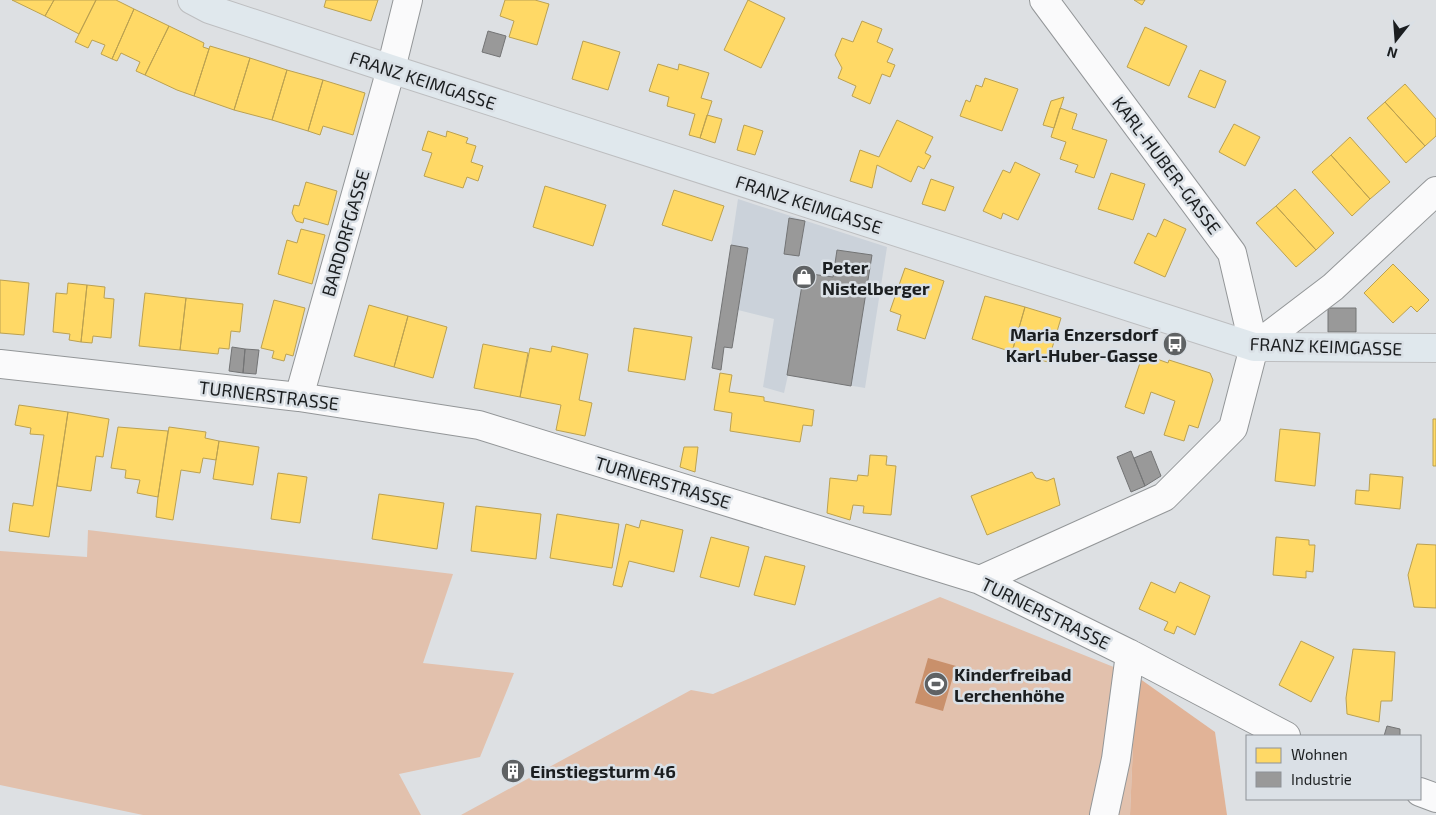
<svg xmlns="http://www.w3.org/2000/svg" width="1436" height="815" font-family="'Exo 2',sans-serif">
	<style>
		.built { fill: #cbd2da }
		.green { fill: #e2c1ad }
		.forest { fill: #e1b397 }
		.water { fill: #c9906b }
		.homes { fill: #ffd966; stroke: #bba151 }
		.industry { fill: #999; stroke: #737475 }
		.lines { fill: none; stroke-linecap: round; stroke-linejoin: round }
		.minor-casing { stroke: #939698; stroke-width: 30 }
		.major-casing { stroke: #bdbec0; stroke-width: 30 }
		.minor { stroke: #fafafb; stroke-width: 28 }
		.major { stroke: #e0e8ed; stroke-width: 28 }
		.labels { text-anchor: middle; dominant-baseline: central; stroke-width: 5; stroke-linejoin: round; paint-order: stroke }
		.street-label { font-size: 18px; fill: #1b1e20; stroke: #dae0e6 }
		.poi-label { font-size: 18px; font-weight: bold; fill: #1b1e20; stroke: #dae0e6; text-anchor: start }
	</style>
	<rect width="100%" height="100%" fill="#dde0e3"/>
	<path class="built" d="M 738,199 L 887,247 L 865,388 L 788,375 L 784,393 L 763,387 L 774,319 L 722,306 Z"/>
	<path class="green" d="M 88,530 L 453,574 L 423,663 L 514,673 L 480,757 L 399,774 L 421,815 L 143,815 L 0,785 L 0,551 L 87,557 Z
		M 940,597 L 1136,676 L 1130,815 L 461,815 L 691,690 L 713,694 Z"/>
	<path class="forest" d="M 1136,676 L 1215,732 L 1227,815 L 1130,815 Z"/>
	<path class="water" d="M 928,658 L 956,666 L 943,711 L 915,703 Z"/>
	<path class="homes" d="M 12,0 L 54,0 L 45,16 Z
		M 54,0 L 96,0 L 79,34 L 45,16 Z
		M 96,0 L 116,0 L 134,9 L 112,59 L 101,54 L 105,45 L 92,40 L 88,48 L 75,42 Z
		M 326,0 L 378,0 L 371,21 L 324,7 Z
		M 505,0 L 535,0 L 549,4 L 537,45 L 509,37 L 514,21 L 500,16 Z
		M 748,0 L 785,18 L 761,68 L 724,50 Z
		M 1134,0 L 1145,0 L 1142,5 Z
		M 134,9 L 169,26 L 145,75 L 136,71 L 140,62 L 121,53 L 117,61 L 112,59 Z
		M 862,21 L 882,29 L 877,42 L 893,49 L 887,62 L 895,65 L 890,77 L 882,74 L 870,104 L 852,96 L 856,86 L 838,78 L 842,68 L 835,55 L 842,38 L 853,42 Z
		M 169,26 L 204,43 L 203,47 L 209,49 L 194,96 L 177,90 L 145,75 Z
		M 1145,27 L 1187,46 L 1169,86 L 1127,67 Z
		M 583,41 L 620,52 L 608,90 L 572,79 Z
		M 210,46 L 250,58 L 234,110 L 194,96 Z
		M 250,58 L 287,70 L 272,120 L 234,110 Z
		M 658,64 L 678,70 L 679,64 L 709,73 L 701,98 L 712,101 L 700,138 L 689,135 L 695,114 L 667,106 L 669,97 L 649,91 Z
		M 287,70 L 323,80 L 308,131 L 272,120 Z
		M 1200,70 L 1226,81 L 1215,108 L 1188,97 Z
		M 985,78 L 1018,89 L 1002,131 L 960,116 L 966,100 L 970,102 L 976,85 L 982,87 Z
		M 323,80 L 365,93 L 353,135 L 323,126 L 320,135 L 308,131 Z
		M 1405,84 L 1436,119 L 1436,136 L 1425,146 L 1385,102 Z
		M 1064,97 L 1054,128 L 1043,125 L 1051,101 Z
		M 1385,102 L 1425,146 L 1406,163 L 1367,118 Z
		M 1060,108 L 1077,114 L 1072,129 L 1107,140 L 1094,178 L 1075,172 L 1078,165 L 1060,159 L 1066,142 L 1051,137 Z
		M 707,115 L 722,119 L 715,143 L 700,138 Z
		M 897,120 L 933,137 L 925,153 L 931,156 L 924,169 L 918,166 L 911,182 L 877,165 L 872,188 L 850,181 L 860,150 L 879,157 Z
		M 1234,124 L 1260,137 L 1245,166 L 1219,152 Z
		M 744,125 L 763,131 L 755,155 L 737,150 Z
		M 428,131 L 446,137 L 447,131 L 468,138 L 466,143 L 476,146 L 471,162 L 483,166 L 478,181 L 467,177 L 463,188 L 424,176 L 432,153 L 422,150 Z
		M 1350,137 L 1390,182 L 1370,199 L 1331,155 Z
		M 1331,155 L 1370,199 L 1352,216 L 1312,172 Z
		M 1015,162 L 1040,174 L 1018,220 L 1003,213 L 1001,219 L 983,211 L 1003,170 L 1010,173 Z
		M 1111,173 L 1145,184 L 1133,220 L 1098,209 Z
		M 931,179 L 954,187 L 945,211 L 922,204 Z
		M 306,182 L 337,191 L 328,225 L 304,218 L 303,223 L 296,221 L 292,213 L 294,205 L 299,206 Z
		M 545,186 L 606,205 L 593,246 L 533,227 Z
		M 1295,189 L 1334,233 L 1316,250 L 1276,206 Z
		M 674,190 L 724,206 L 712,241 L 662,225 Z
		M 1276,206 L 1316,250 L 1296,267 L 1256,223 Z
		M 1164,219 L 1186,229 L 1165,277 L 1134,263 L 1148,233 L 1156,237 Z
		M 301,229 L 325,235 L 312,284 L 278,274 L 287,240 L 297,243 Z
		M 1393,264 L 1429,300 L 1417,312 L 1411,306 L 1393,323 L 1364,293 Z
		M 905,268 L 944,281 L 925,339 L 897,330 L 901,315 L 890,311 Z
		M 0,280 L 29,283 L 24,335 L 0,333 Z
		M 68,283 L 87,285 L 81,342 L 69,340 L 70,334 L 53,332 L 56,293 L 67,294 Z
		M 87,285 L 105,287 L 104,298 L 114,299 L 111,338 L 93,336 L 92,343 L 81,342 Z
		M 145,293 L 186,298 L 180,350 L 139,346 Z
		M 985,296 L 1025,307 L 1012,352 L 972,339 Z
		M 186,298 L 243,304 L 240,332 L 231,331 L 229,349 L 219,348 L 218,354 L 180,350 Z
		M 274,300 L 305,308 L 293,356 L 286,354 L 284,361 L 272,358 L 274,351 L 261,348 Z
		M 369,305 L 408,316 L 394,367 L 354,356 Z
		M 1025,307 L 1061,318 L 1048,362 L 1012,352 Z
		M 408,316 L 447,327 L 433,378 L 394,367 Z
		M 634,328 L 692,337 L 685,380 L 628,371 Z
		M 483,344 L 528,353 L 520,397 L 474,388 Z
		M 552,346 L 588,354 L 579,400 L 592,403 L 585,436 L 556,430 L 561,405 L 520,397 L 530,348 L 551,352 Z
		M 1143,354 L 1168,363 L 1169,360 L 1210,373 L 1213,380 L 1198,428 L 1189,425 L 1184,441 L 1164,435 L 1175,401 L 1151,392 L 1144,414 L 1125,407 Z
		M 720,373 L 732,375 L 729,392 L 764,397 L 764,401 L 814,410 L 812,426 L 803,425 L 800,442 L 730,431 L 732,413 L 714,410 Z
		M 19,405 L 68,412 L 49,537 L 9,531 L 13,503 L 33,506 L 44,435 L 30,434 L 31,428 L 15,425 Z
		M 68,412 L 109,419 L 103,457 L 96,456 L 91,491 L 57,486 Z
		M 1433,419 L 1436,419 L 1436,466 L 1433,466 Z
		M 118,427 L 168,431 L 158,497 L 137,493 L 140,480 L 125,478 L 126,470 L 111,468 Z
		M 169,427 L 206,432 L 205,438 L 219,441 L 216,460 L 203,458 L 200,473 L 181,470 L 173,520 L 156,517 L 158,497 Z
		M 1280,429 L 1320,433 L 1315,486 L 1275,481 Z
		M 219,441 L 259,447 L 253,485 L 213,479 Z
		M 684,447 L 698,447 L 695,472 L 680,467 Z
		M 870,455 L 887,456 L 886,465 L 896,466 L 891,515 L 863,513 L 864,506 L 853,505 L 850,520 L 827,513 L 830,478 L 857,481 L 858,475 L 868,476 Z
		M 1032,472 L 1036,478 L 1047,481 L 1054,478 L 1060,505 L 987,535 L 971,496 Z
		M 278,473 L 307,477 L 300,523 L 271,519 Z
		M 1370,474 L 1403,477 L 1400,509 L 1355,504 L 1356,490 L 1369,491 Z
		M 379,494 L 444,503 L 437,549 L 372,539 Z
		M 476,506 L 541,514 L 536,559 L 471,551 Z
		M 557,514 L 619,524 L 612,568 L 550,558 Z
		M 641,520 L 683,530 L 674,572 L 629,561 L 622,587 L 613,585 L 626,524 L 639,528 Z
		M 711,537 L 749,547 L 739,587 L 700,577 Z
		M 1276,537 L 1309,540 L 1309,545 L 1315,545 L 1313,572 L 1306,571 L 1306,578 L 1273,575 Z
		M 1417,544 L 1436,545 L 1436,608 L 1414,607 L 1408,575 Z
		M 765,556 L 805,566 L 795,605 L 754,595 Z
		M 1151,582 L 1175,593 L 1180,582 L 1210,596 L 1195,635 L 1177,626 L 1174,634 L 1164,630 L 1168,622 L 1139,609 Z
		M 1301,641 L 1334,657 L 1311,702 L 1279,685 Z
		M 1353,649 L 1395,652 L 1392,701 L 1381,701 L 1379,722 L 1347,714 L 1346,698 Z
		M 515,763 L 521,773 L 510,779 L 505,769 Z"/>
	<path class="industry" d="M 488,31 L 506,36 L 500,57 L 482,52 Z
		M 789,218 L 805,221 L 799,256 L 784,254 Z
		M 731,245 L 748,248 L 732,348 L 724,347 L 721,370 L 712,368 Z
		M 837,250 L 872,255 L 851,386 L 787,375 L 804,273 L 833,277 Z
		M 1328,308 L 1356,308 L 1356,332 L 1328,332 Z
		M 232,347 L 245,349 L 243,373 L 229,371 Z
		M 245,349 L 259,350 L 256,374 L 243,373 Z
		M 1131,451 L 1145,486 L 1131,492 L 1117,457 Z
		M 1151,451 L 1161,476 L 1145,486 L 1134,458 Z
		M 1387,726 L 1400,729 L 1400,736 L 1384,736 Z"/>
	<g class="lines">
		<g class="minor-casing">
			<path id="minor" d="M 1254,347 L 1333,287 L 1436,191
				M 0,364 L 299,397 L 479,425 L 980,580 L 1130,654 L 1286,736
				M 299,397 L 391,69 L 408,0
				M 980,580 L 1164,497 L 1233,428 L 1254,347 L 1232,253 L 1044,0
				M 1420,792 L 1436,798
				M 1104,815 L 1116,759 L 1130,654"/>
		</g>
		<g class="major-casing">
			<path id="major" d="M 192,0 L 209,9 L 391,69 L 1254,347 L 1436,348"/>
		</g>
		<use href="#minor" class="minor"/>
		<use href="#major" class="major"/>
	</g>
	<defs>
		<g id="shop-disc" transform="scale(1.25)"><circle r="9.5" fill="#5f6264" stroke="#dae0e6"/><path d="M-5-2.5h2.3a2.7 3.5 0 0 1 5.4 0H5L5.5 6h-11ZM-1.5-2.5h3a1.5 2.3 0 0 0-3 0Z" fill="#fff"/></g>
		<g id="bus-disc" transform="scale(1.25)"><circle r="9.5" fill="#5f6264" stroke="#dae0e6"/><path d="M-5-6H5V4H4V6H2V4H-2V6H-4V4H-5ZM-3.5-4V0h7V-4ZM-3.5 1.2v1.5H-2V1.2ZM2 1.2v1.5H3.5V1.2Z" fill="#fff"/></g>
		<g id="stadium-disc" transform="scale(1.25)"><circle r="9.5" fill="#5f6264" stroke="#dae0e6"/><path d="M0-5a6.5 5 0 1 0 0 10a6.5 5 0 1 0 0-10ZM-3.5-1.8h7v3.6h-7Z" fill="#fff"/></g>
		<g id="building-disc" transform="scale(1.25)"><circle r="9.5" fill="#5f6264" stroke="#dae0e6"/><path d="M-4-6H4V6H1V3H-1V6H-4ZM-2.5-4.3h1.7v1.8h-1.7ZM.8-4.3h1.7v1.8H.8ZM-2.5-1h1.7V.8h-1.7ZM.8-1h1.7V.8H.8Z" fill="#fff"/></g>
	</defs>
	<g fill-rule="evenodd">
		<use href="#shop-disc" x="804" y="277"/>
		<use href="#bus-disc" x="1175" y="344"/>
		<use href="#stadium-disc" x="936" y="684"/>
		<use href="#building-disc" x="513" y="771"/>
	</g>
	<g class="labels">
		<g class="street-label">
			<text transform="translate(423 80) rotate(18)">FRANZ KEIMGASSE</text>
			<text transform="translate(1167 165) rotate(53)">KARL-HUBER-GASSE</text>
			<text transform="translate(809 204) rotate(18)">FRANZ KEIMGASSE</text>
			<text transform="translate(345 233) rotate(-74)">BARDORFGASSE</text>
			<text transform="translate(1326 346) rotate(2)">FRANZ KEIMGASSE</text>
			<text transform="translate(269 395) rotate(7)">TURNERSTRASSE</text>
			<text transform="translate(663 482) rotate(17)">TURNERSTRASSE</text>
			<text transform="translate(1046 613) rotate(26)">TURNERSTRASSE</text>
		</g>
		<g class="poi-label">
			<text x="822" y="267">Peter<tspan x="822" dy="21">Nistelberger</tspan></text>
			<text x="1158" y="334" text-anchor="end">Maria Enzersdorf<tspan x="1158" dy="21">Karl-Huber-Gasse</tspan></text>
			<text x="954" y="674">Kinderfreibad<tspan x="954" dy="21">Lerchenhöhe</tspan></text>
			<text x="530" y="771">Einstiegsturm 46</text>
		</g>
	</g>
	<rect x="1246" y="735" width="175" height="65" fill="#dae0e6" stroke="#8e9297"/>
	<rect x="1256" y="748" width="25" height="15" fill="#ffd966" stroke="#8e9297"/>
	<text x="1291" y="760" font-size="15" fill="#1b1e20">Wohnen</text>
	<rect x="1256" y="772" width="25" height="15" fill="#999999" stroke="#8e9297"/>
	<text x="1291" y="785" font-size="15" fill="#1b1e20">Industrie</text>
	<g transform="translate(1396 40) rotate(197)" stroke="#dae0e6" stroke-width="4" paint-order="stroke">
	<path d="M0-4L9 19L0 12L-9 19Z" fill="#1b1e20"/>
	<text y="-8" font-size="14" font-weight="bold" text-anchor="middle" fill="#1b1e20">N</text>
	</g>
</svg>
